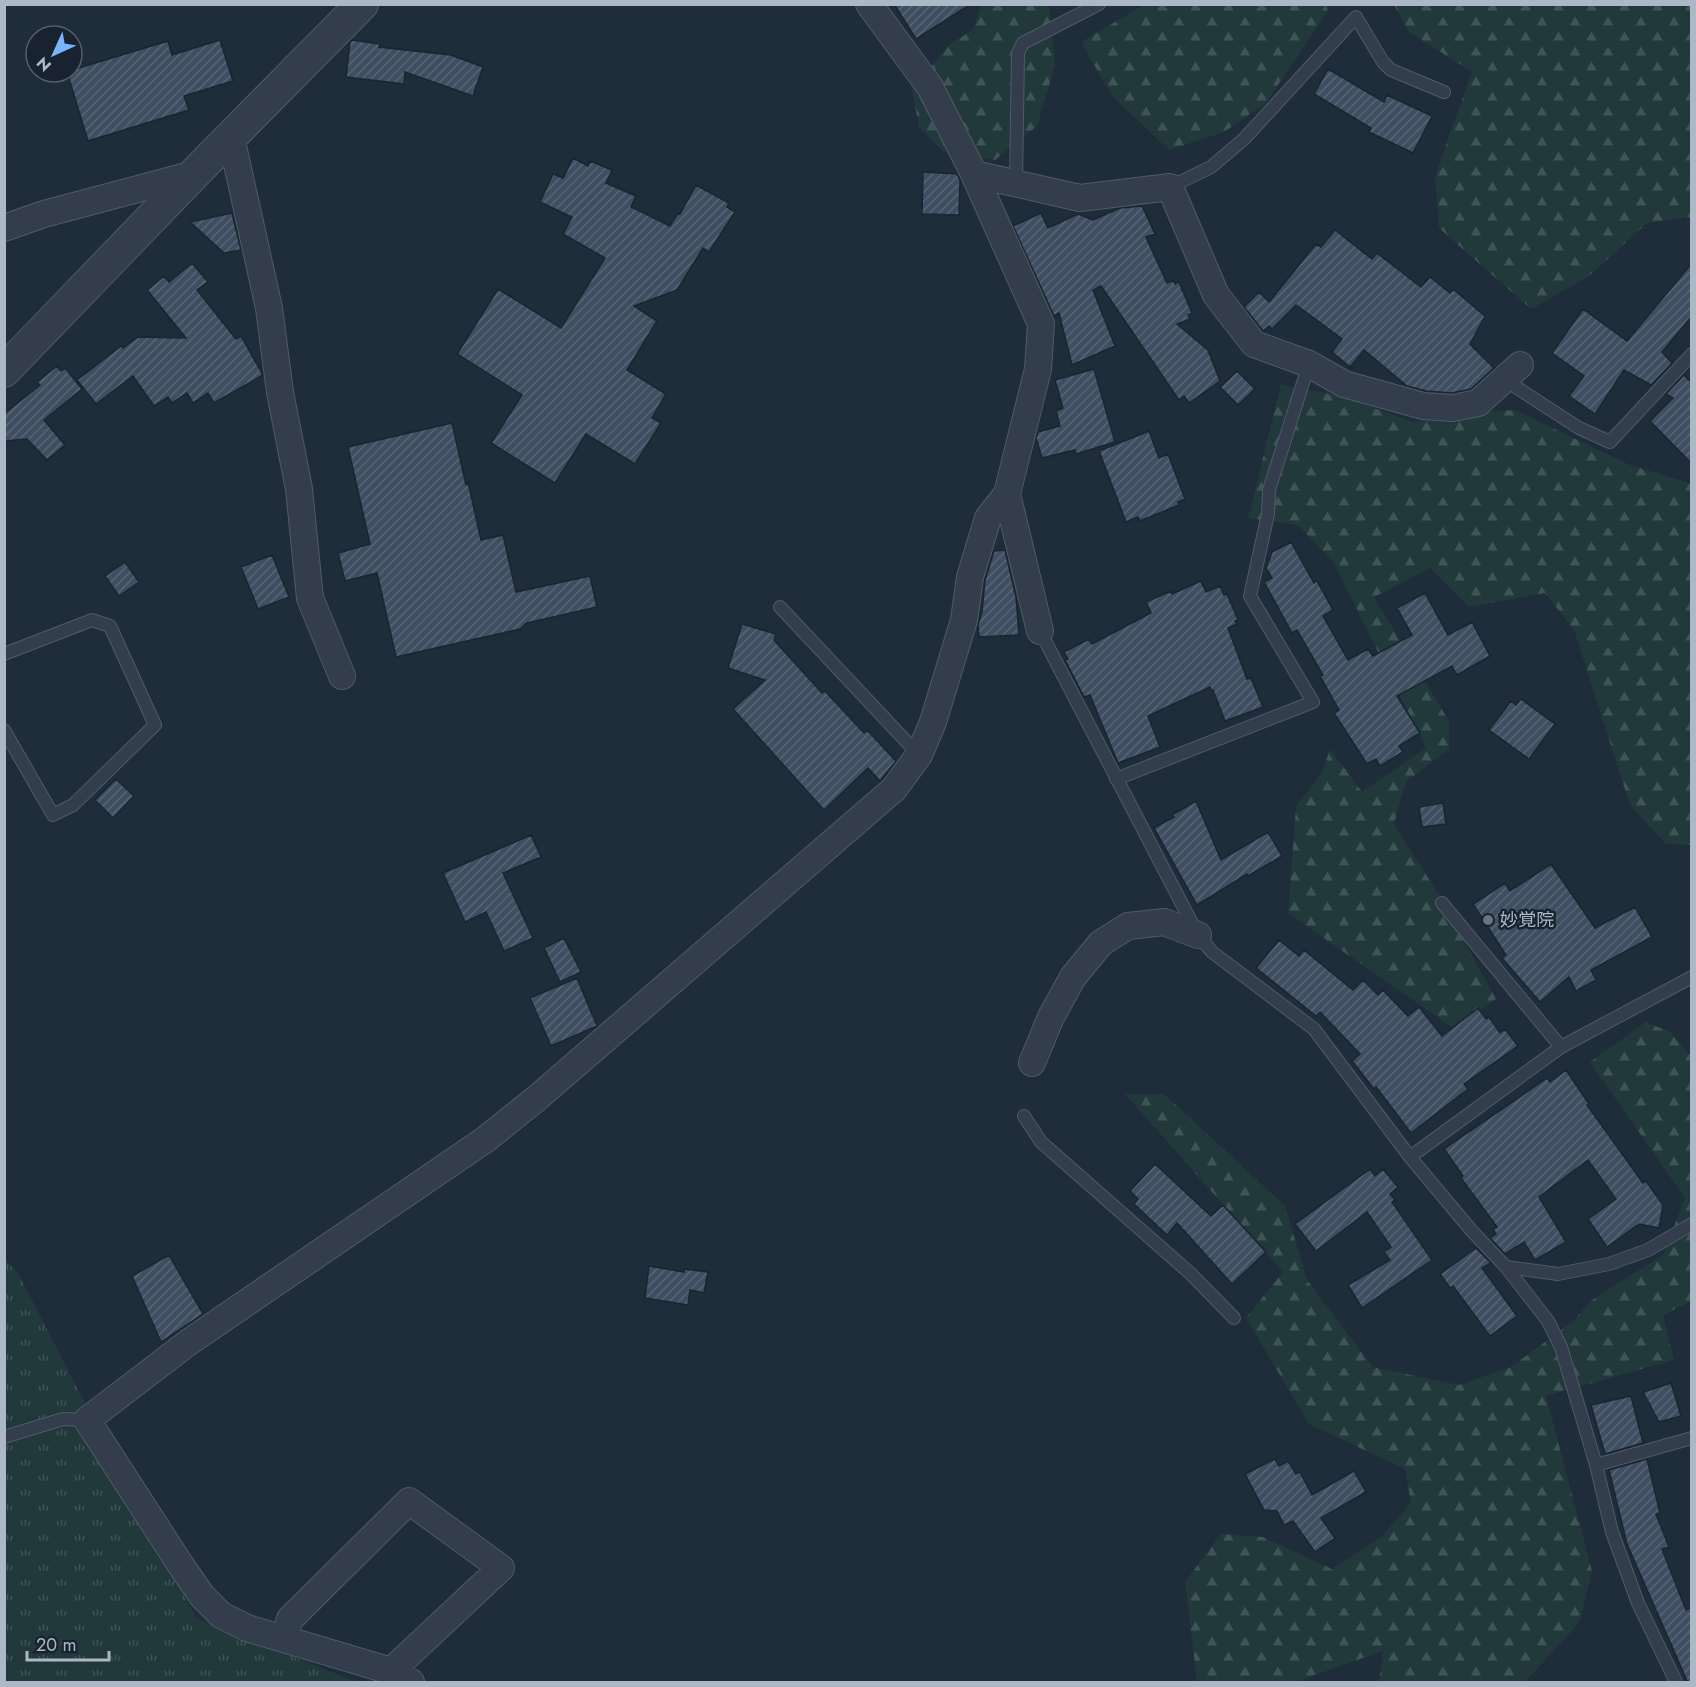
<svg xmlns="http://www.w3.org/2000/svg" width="1696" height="1687" font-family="Jost,'Noto Sans JP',sans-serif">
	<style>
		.grass { fill: url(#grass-tufts) }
		.forest { fill: url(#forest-firs) }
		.building { fill: url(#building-hatch); stroke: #1a2531; stroke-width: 1.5 }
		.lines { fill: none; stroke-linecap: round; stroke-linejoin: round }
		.service-casing { stroke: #505b68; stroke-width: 14 }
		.minor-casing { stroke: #505b68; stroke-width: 28 }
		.tertiary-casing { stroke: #505b68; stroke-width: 34 }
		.service { stroke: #333d4b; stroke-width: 12 }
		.minor { stroke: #333d4b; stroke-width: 26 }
		.tertiary { stroke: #333d4b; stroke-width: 32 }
		.worship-dot { fill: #6b7280; stroke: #18232f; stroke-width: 2 }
		.labels { text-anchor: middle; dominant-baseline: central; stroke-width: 5; stroke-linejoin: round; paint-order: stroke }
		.poi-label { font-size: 18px; fill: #adb8c7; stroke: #18232f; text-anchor: start }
	</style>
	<defs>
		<pattern id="grass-tufts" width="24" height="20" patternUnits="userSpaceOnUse" patternTransform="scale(1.5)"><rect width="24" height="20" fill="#21393b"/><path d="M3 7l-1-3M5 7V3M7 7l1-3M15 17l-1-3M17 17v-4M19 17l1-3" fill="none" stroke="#3f5456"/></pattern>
		<pattern id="forest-firs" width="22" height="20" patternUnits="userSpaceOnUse" patternTransform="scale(1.5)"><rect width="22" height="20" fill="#21393b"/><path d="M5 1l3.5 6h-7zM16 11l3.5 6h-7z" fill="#3f5456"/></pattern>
		<pattern id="building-hatch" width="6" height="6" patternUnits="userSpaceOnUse" patternTransform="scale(1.5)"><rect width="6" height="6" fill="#3f4e60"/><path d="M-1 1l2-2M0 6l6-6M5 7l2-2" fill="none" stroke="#586575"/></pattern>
	</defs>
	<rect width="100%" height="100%" fill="#1f2c3a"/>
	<path class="grass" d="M 4,1258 L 18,1273 L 196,1618 L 357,1682 L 5,1682 Z"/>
	<path class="forest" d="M 981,5 L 1049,5 L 1055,65 L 1037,126 L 995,160 L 944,152 L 919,127 L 912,90 L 950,44 L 973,30 Z
		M 1326,5 L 1328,11 L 1266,103 L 1224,132 L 1169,150 L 1112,96 L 1081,42 L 1144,5 Z
		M 1394,5 L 1691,5 L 1691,217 L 1647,223 L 1589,276 L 1531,309 L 1439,228 L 1435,176 L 1472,72 L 1409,32 Z
		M 1281,385 L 1342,396 L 1412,422 L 1482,412 L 1515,410 L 1630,465 L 1689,483 L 1692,486 L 1691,845 L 1666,844 L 1630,805 L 1574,630 L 1545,593 L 1469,607 L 1430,568 L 1374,597 L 1449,721 L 1449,749 L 1406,782 L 1394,824 L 1434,887 L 1496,999 L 1453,1028 L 1288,913 L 1296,807 L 1322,772 L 1330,749 L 1362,792 L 1426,748 L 1334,563 L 1298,525 L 1248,518 Z
		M 1646,1022 L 1670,1032 L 1691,1056 L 1691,1301 L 1663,1315 L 1674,1360 L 1546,1396 L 1592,1571 L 1579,1623 L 1525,1682 L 1379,1682 L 1383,1651 L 1295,1682 L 1197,1682 L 1185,1582 L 1221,1534 L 1263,1537 L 1332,1569 L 1381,1537 L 1411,1503 L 1405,1469 L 1309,1424 L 1246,1318 L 1283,1272 L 1125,1094 L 1164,1094 L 1285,1206 L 1307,1280 L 1373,1367 L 1459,1385 L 1511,1367 L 1572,1322 L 1592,1300 L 1663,1255 L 1685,1198 L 1590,1062 Z"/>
	<path class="building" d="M 894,4 L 971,4 L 916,39 Z
		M 220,40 L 233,81 L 184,96 L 189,110 L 88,141 L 67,72 L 72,72 L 72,70 L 168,41 L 172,55 Z
		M 352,40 L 380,44 L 379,47 L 451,55 L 483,67 L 473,96 L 405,72 L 404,84 L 346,77 L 350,42 Z
		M 1328,69 L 1384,102 L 1387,95 L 1432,116 L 1413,153 L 1369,132 L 1371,128 L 1314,94 Z
		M 573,158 L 588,166 L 590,161 L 612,170 L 606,183 L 636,196 L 631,207 L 670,226 L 678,213 L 680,214 L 696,185 L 729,203 L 727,207 L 735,212 L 709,252 L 703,248 L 677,290 L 634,306 L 657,321 L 627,370 L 666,394 L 652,418 L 661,423 L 635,464 L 586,434 L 555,483 L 491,443 L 522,395 L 457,354 L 498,289 L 561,328 L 605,258 L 563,234 L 572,217 L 540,202 L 553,174 L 563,178 Z
		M 923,172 L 957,174 L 960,180 L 959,215 L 922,214 Z
		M 1142,206 L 1155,234 L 1146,237 L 1167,283 L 1174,280 L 1175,284 L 1179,282 L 1192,313 L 1188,315 L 1190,319 L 1177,324 L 1208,350 L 1220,381 L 1189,403 L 1184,396 L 1179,400 L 1101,286 L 1093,290 L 1115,346 L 1072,365 L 1059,313 L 1054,316 L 1013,226 L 1041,213 L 1048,228 L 1078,214 L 1093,220 L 1120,208 Z
		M 232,213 L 241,250 L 224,253 L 190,222 Z
		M 1335,230 L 1372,259 L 1377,253 L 1421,287 L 1430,277 L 1450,293 L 1453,289 L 1485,316 L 1470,344 L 1494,368 L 1471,389 L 1452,393 L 1426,391 L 1407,386 L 1364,350 L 1350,367 L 1332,352 L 1342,339 L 1296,305 L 1272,329 L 1269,326 L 1263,331 L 1244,307 L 1259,292 L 1269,302 L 1316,244 L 1321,247 Z
		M 192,263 L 208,282 L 197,290 L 236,339 L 241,336 L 263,375 L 214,403 L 208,393 L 193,403 L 187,393 L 172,403 L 168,397 L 154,406 L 133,376 L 96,404 L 77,380 L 121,346 L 123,348 L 138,337 L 186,338 L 147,290 L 164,276 L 169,282 Z
		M 1692,263 L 1692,316 L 1662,352 L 1672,363 L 1651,385 L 1624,370 L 1595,414 L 1569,396 L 1584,376 L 1552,353 L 1583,309 L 1627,341 Z
		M 57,366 L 61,371 L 65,368 L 82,389 L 44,420 L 65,445 L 47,460 L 27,439 L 4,441 L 4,414 L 40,385 L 37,382 Z
		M 1094,369 L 1115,442 L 1076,454 L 1075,450 L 1042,458 L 1036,438 L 1038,432 L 1060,426 L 1056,411 L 1063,408 L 1055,380 Z
		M 1237,371 L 1255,389 L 1238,405 L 1220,387 Z
		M 1684,375 L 1690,381 L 1692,380 L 1692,464 L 1650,421 L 1673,398 L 1666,394 Z
		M 452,423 L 466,485 L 468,482 L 481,540 L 503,535 L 516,592 L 590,576 L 597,607 L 527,623 L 520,629 L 396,657 L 377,573 L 345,581 L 338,553 L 370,544 L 348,447 Z
		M 1149,431 L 1159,458 L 1168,454 L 1185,499 L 1178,502 L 1179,505 L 1140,521 L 1138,517 L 1126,522 L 1099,451 Z
		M 1291,542 L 1314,583 L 1317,581 L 1333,610 L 1323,616 L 1348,660 L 1368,649 L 1373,656 L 1412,635 L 1397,608 L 1425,593 L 1448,635 L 1472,622 L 1490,656 L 1457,675 L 1452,666 L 1397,696 L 1420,733 L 1399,746 L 1403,752 L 1380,766 L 1376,759 L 1367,764 L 1334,713 L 1339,710 L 1320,676 L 1323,675 L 1297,630 L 1292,633 L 1264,582 L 1272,578 L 1266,568 L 1272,552 Z
		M 1005,550 L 1016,597 L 1019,635 L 979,637 L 978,625 L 982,612 L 985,580 L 994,551 Z
		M 272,555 L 289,597 L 258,609 L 241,567 Z
		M 125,562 L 139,582 L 119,596 L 105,576 Z
		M 1201,581 L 1206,592 L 1220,586 L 1224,595 L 1227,594 L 1238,620 L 1235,621 L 1237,624 L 1228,628 L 1247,679 L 1251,678 L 1263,707 L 1225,721 L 1213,690 L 1211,690 L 1210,687 L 1148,716 L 1160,747 L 1118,763 L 1090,695 L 1084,697 L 1065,660 L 1068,659 L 1064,652 L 1089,639 L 1092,644 L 1151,613 L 1146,602 L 1171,591 L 1172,594 Z
		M 742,624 L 776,634 L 774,640 L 822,693 L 825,691 L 864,733 L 867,730 L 896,761 L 880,781 L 868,768 L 824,810 L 733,709 L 765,680 L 728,668 Z
		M 1521,699 L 1555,724 L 1529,759 L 1489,730 L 1511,701 L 1516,705 Z
		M 116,779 L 134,796 L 113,818 L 95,800 Z
		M 1196,801 L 1221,860 L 1268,832 L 1282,856 L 1248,876 L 1247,874 L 1197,905 L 1154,828 L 1174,817 L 1172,815 Z
		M 1443,803 L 1446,824 L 1422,827 L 1419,807 Z
		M 531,835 L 541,857 L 503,873 L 533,938 L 504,951 L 486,912 L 465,922 L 443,873 Z
		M 1551,864 L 1595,928 L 1635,907 L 1652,937 L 1591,970 L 1596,980 L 1576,991 L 1569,977 L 1540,1002 L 1502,958 L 1506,955 L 1473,904 L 1505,883 L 1510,891 Z
		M 564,938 L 581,972 L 560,982 L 544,948 Z
		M 1279,940 L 1299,956 L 1304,950 L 1353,990 L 1363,980 L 1378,995 L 1383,990 L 1408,1016 L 1419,1007 L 1442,1036 L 1478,1008 L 1486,1019 L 1489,1017 L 1500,1033 L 1505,1029 L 1518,1046 L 1464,1084 L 1468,1089 L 1411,1133 L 1376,1087 L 1374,1089 L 1352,1061 L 1360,1054 L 1320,1012 L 1316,1016 L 1256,968 Z
		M 577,978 L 597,1026 L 551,1046 L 530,998 Z
		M 1566,1070 L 1589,1104 L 1587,1105 L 1643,1183 L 1646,1181 L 1663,1205 L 1659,1228 L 1639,1224 L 1607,1247 L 1588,1219 L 1616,1199 L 1588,1160 L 1539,1197 L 1566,1242 L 1535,1260 L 1524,1242 L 1505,1254 L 1490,1238 L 1496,1234 L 1493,1229 L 1497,1227 L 1461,1178 L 1463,1176 L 1444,1149 L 1547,1078 L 1550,1082 Z
		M 1155,1164 L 1211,1216 L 1223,1205 L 1266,1252 L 1232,1284 L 1177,1223 L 1167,1235 L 1134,1204 L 1138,1199 L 1130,1191 Z
		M 1370,1169 L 1375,1176 L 1383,1169 L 1398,1187 L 1390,1194 L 1395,1200 L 1392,1202 L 1432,1260 L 1362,1308 L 1348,1285 L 1390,1260 L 1384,1252 L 1391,1247 L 1367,1212 L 1316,1251 L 1295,1224 Z
		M 1476,1248 L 1491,1263 L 1482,1268 L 1517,1316 L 1490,1336 L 1453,1286 L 1450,1288 L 1440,1274 Z
		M 169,1255 L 203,1314 L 161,1342 L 132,1276 Z
		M 649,1266 L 684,1272 L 684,1269 L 708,1272 L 704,1293 L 690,1290 L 688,1305 L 645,1298 Z
		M 1671,1383 L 1681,1416 L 1659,1422 L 1643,1392 Z
		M 1631,1396 L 1643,1443 L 1605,1454 L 1591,1405 Z
		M 1275,1459 L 1279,1466 L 1288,1461 L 1296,1474 L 1300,1472 L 1312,1495 L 1354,1471 L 1366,1492 L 1321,1518 L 1335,1538 L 1315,1552 L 1293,1521 L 1284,1525 L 1277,1511 L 1264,1510 L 1245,1474 Z
		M 1647,1459 L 1660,1513 L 1656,1514 L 1669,1547 L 1662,1549 L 1686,1610 L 1692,1607 L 1692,1683 L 1688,1683 L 1627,1544 L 1609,1470 Z"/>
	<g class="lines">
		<g class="service-casing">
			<path id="service" d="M 1016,183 L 1018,53 L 1023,43 L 1099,4
				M 1170,187 L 1211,167 L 1244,139 L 1356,17 L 1383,62 L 1391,70 L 1444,92
				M 1505,380 L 1579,428 L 1610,442 L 1692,354
				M 780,607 L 919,755
				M 1040,631 L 1198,935 L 1212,952 L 1314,1029 L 1410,1157 L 1471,1230 L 1506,1267 L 1558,1274 L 1609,1264 L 1648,1250 L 1692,1224
				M 4,654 L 92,620 L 110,626 L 155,725 L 73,805 L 53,815 L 4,730
				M 1116,779 L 1313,702 L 1250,596 L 1268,514 L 1269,490 L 1309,364
				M 1442,903 L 1561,1047
				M 1024,1116 L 1041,1142 L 1191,1274 L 1234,1318
				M 1410,1157 L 1561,1047 L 1692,977
				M 1506,1267 L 1548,1321 L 1561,1347 L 1596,1465 L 1612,1532 L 1638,1603 L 1676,1682
				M 4,1437 L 63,1419 L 87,1420
				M 1596,1465 L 1692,1438"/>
		</g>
		<g class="minor-casing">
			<path id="minor" d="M 231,137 L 269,308 L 280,392 L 299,489 L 310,598 L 342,676
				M 974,174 L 1080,198 L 1170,187 L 1216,295 L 1254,344 L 1309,364 L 1344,384 L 1423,406 L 1453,408 L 1478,403 L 1520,365
				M 4,228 L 44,214 L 194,174
				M 1007,494 L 1040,631
				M 1032,1063 L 1051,1017 L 1073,977 L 1101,943 L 1128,926 L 1164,922 L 1198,935
				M 284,1639 L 290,1619 L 409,1501 L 501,1568 L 391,1671
				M 411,1682 L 391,1671 L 247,1628 L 221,1615 L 202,1596 L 180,1564 L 87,1420 L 189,1342 L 486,1139 L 537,1098 L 894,789 L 919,755 L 933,722 L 964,620 L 970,577 L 988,518 L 1007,494 L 1038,369 L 1041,324 L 974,174 L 930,87 L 869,4"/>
		</g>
		<g class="tertiary-casing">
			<path id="tertiary" d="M 4,371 L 194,174 L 362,4"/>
		</g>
		<use href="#service" class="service"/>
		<use href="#minor" class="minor"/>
		<use href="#tertiary" class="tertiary"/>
	</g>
	<circle class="worship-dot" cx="1488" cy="920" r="6"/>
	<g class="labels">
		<g class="poi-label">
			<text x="1500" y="920">妙覚院</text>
		</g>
	</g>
	<rect width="1696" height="1687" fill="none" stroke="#adb8c7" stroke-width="12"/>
	<g transform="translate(54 54) rotate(225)"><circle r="28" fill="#18232f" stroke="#545f6c" stroke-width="1.5"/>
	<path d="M0-4.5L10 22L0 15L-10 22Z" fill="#7ab3ff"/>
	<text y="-9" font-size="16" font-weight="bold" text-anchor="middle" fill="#adb8c7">N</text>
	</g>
	<path d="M27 1651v9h82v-9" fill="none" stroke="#adb8c7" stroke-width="3"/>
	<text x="36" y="1651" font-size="18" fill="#adb8c7" stroke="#18232f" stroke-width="4.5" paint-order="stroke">20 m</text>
</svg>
